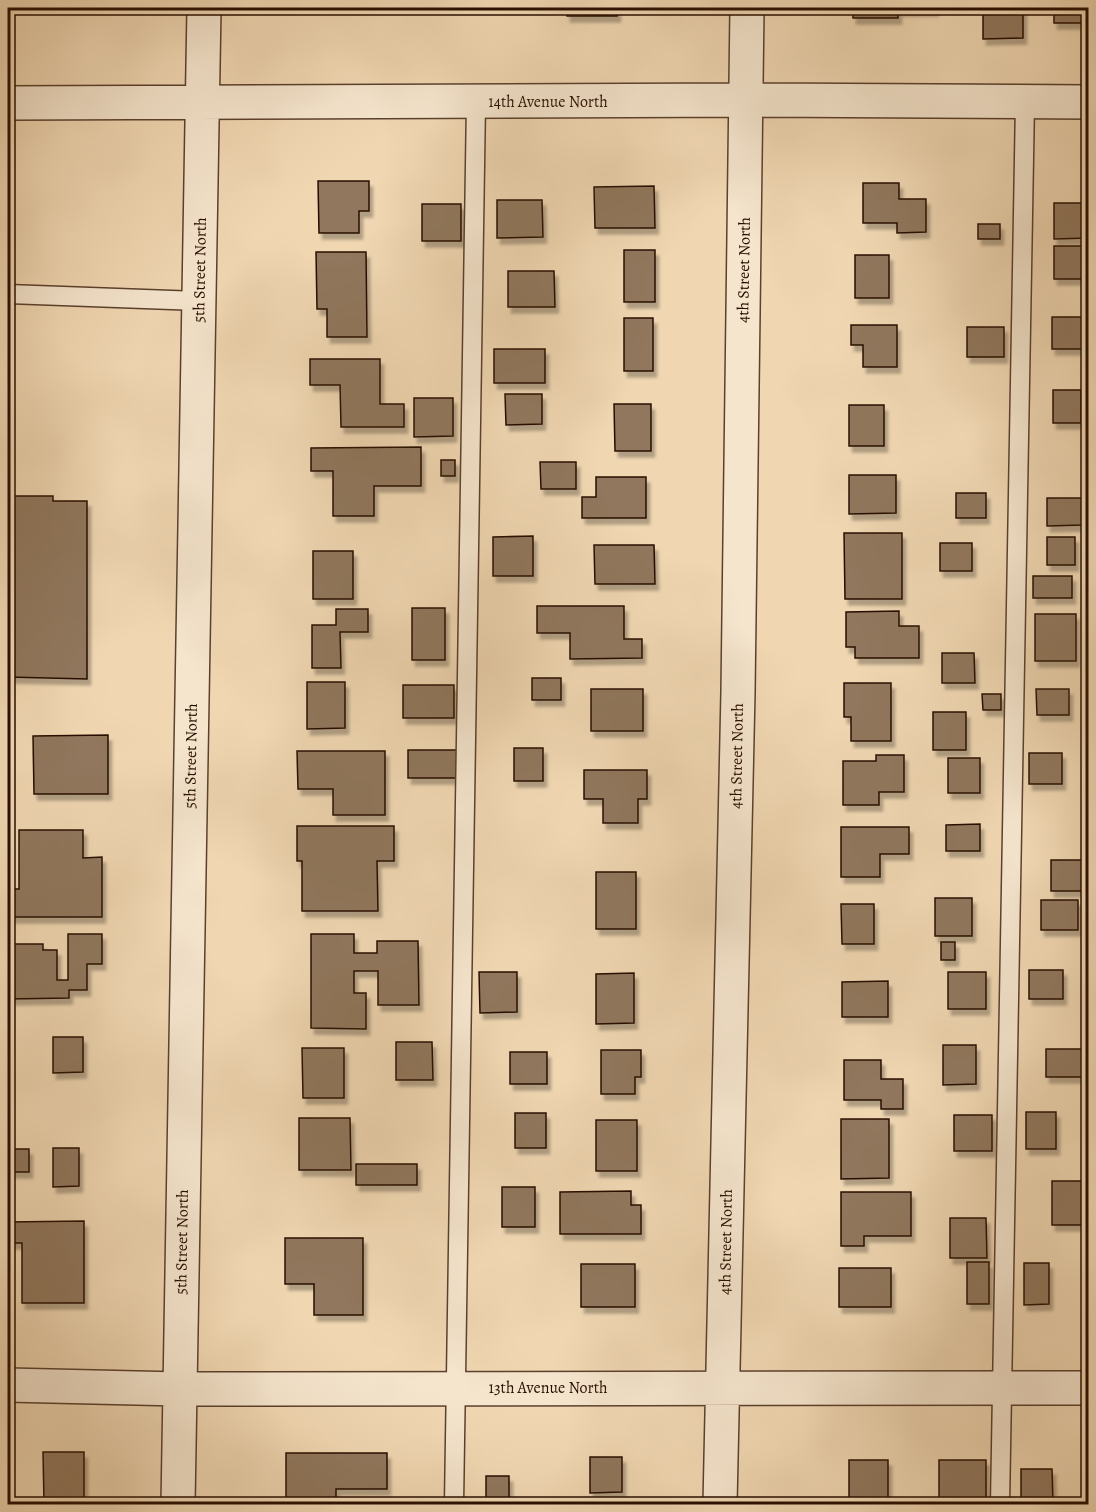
<svg xmlns="http://www.w3.org/2000/svg" width="1096" height="1512" font-family="Alegreya,serif">
	<style>
		.building { fill: #90775d; stroke: #280e01; stroke-width: 1.5; filter: url(#shadow) }
		.lines { fill: none; stroke-linecap: round; stroke-linejoin: round }
		.lane-casing { stroke: #5a402d; stroke-width: 21 }
		.street-casing { stroke: #5a402d; stroke-width: 36 }
		.lane { stroke: #f5e5cd; stroke-width: 18 }
		.street { stroke: #f5e5cd; stroke-width: 33 }
		.labels { text-anchor: middle; dominant-baseline: central; stroke-width: 4.5; stroke-linejoin: round; paint-order: stroke }
		.street-label { font-size: 16px; fill: #280e01; stroke: #f5e5cd }
	</style>
	<defs>
		<filter id="shadow"><feDropShadow dx="3.5" dy="6" stdDeviation="1.5" flood-color="#0004"/></filter>
	</defs>
	<rect width="100%" height="100%" fill="#f0d7b2"/>
	<filter id="stains"><feTurbulence type="fractalNoise" baseFrequency=".00333" numOctaves="4"/><feColorMatrix values="0 0 0 0 .2 0 0 0 0 .09 0 0 0 0 .02 0 0 0 .5 -.17"/></filter>
	<radialGradient id="worn" r=".72"><stop offset=".6" stop-color="#630" stop-opacity="0"/><stop offset="1" stop-color="#630" stop-opacity=".3"/></radialGradient>
	<path class="building" d="M 567,8 L 617,8 L 617,16 L 567,16 Z
		M 853,8 L 935,8 L 935,10 L 898,10 L 898,18 L 853,18 Z
		M 983,8 L 1023,8 L 1023,38 L 983,39 Z
		M 1054,8 L 1088,8 L 1088,23 L 1054,23 Z
		M 318,181 L 369,181 L 369,211 L 359,211 L 359,233 L 319,233 Z
		M 863,183 L 899,183 L 899,199 L 926,199 L 926,232 L 897,233 L 897,223 L 863,223 Z
		M 654,186 L 655,228 L 595,228 L 594,187 Z
		M 497,200 L 542,200 L 543,237 L 497,238 Z
		M 1054,203 L 1088,203 L 1088,238 L 1054,239 Z
		M 422,204 L 461,204 L 461,241 L 422,241 Z
		M 978,224 L 1000,224 L 1000,239 L 978,239 Z
		M 1054,246 L 1088,246 L 1088,279 L 1054,279 Z
		M 624,250 L 655,250 L 655,302 L 624,302 Z
		M 316,252 L 366,252 L 367,337 L 327,337 L 327,309 L 317,309 Z
		M 855,255 L 889,255 L 889,298 L 855,298 Z
		M 508,271 L 554,271 L 555,307 L 508,307 Z
		M 1052,317 L 1082,317 L 1082,349 L 1052,349 Z
		M 624,318 L 653,318 L 653,371 L 624,371 Z
		M 851,325 L 897,325 L 897,367 L 863,367 L 863,345 L 851,345 Z
		M 967,327 L 1004,327 L 1004,357 L 967,357 Z
		M 494,349 L 545,349 L 545,383 L 494,383 Z
		M 310,359 L 380,359 L 380,404 L 404,404 L 404,427 L 341,427 L 340,385 L 310,385 Z
		M 1053,390 L 1081,390 L 1081,423 L 1053,423 Z
		M 505,394 L 542,394 L 542,424 L 506,425 Z
		M 414,398 L 453,398 L 453,436 L 414,437 Z
		M 614,404 L 651,404 L 651,451 L 615,451 Z
		M 849,405 L 884,405 L 884,446 L 849,446 Z
		M 421,447 L 421,486 L 374,486 L 374,516 L 333,516 L 333,471 L 311,471 L 311,448 Z
		M 441,460 L 455,460 L 455,476 L 441,476 Z
		M 540,462 L 576,462 L 576,489 L 541,489 Z
		M 849,475 L 896,475 L 896,513 L 849,514 Z
		M 596,477 L 646,477 L 646,518 L 582,518 L 582,497 L 596,497 Z
		M 956,493 L 986,493 L 986,518 L 956,518 Z
		M 8,496 L 53,496 L 53,501 L 87,501 L 87,679 L 8,677 Z
		M 1047,498 L 1083,498 L 1083,525 L 1047,526 Z
		M 844,533 L 902,533 L 902,599 L 845,599 Z
		M 533,536 L 533,576 L 493,576 L 493,537 Z
		M 1047,537 L 1075,537 L 1075,565 L 1047,565 Z
		M 940,543 L 972,543 L 972,571 L 940,571 Z
		M 594,545 L 654,545 L 655,584 L 595,584 Z
		M 313,551 L 353,551 L 353,599 L 313,599 Z
		M 1033,576 L 1072,576 L 1072,598 L 1033,598 Z
		M 537,606 L 624,606 L 624,639 L 642,639 L 642,658 L 570,659 L 570,633 L 537,633 Z
		M 412,608 L 445,608 L 445,660 L 412,660 Z
		M 336,609 L 368,609 L 368,632 L 340,632 L 341,668 L 312,668 L 312,625 L 336,625 Z
		M 899,611 L 899,626 L 919,626 L 919,658 L 855,658 L 855,647 L 846,647 L 846,612 Z
		M 1035,614 L 1076,614 L 1076,661 L 1035,661 Z
		M 942,653 L 974,653 L 975,683 L 942,683 Z
		M 532,678 L 561,678 L 561,700 L 532,700 Z
		M 307,682 L 345,682 L 345,728 L 307,729 Z
		M 844,683 L 891,683 L 891,741 L 851,741 L 851,717 L 844,717 Z
		M 403,685 L 454,685 L 454,718 L 403,718 Z
		M 591,689 L 643,689 L 643,731 L 591,731 Z
		M 1036,689 L 1069,689 L 1069,715 L 1037,715 Z
		M 982,694 L 1001,694 L 1001,710 L 983,710 Z
		M 933,712 L 966,712 L 966,750 L 933,750 Z
		M 108,735 L 108,794 L 34,794 L 33,736 Z
		M 514,748 L 543,748 L 543,781 L 514,781 Z
		M 408,750 L 457,750 L 457,778 L 408,778 Z
		M 297,751 L 385,751 L 385,815 L 333,815 L 333,789 L 298,789 Z
		M 1029,753 L 1062,753 L 1062,784 L 1029,784 Z
		M 876,755 L 904,755 L 904,792 L 879,792 L 879,805 L 843,805 L 843,761 L 876,761 Z
		M 948,758 L 980,758 L 980,793 L 948,793 Z
		M 584,770 L 647,770 L 647,799 L 638,799 L 638,823 L 603,823 L 603,799 L 584,799 Z
		M 980,824 L 980,851 L 946,851 L 946,825 Z
		M 297,826 L 394,826 L 394,861 L 377,861 L 378,911 L 302,911 L 302,861 L 297,861 Z
		M 841,827 L 909,827 L 909,854 L 880,854 L 880,877 L 841,877 Z
		M 19,830 L 83,830 L 83,858 L 102,857 L 102,917 L 8,917 L 8,889 L 19,889 Z
		M 1051,860 L 1082,860 L 1082,891 L 1051,891 Z
		M 596,872 L 636,872 L 636,929 L 596,929 Z
		M 935,898 L 972,898 L 972,936 L 935,936 Z
		M 1041,900 L 1078,900 L 1078,930 L 1041,930 Z
		M 841,904 L 874,904 L 874,944 L 842,944 Z
		M 68,934 L 102,934 L 102,964 L 87,964 L 87,990 L 69,990 L 69,998 L 8,999 L 8,944 L 43,944 L 43,950 L 57,950 L 57,980 L 68,980 Z
		M 311,934 L 354,934 L 354,953 L 377,953 L 377,941 L 418,941 L 419,1005 L 378,1005 L 378,971 L 354,971 L 354,993 L 366,993 L 366,1029 L 311,1028 Z
		M 941,942 L 955,942 L 955,960 L 941,960 Z
		M 1029,970 L 1063,970 L 1063,999 L 1029,999 Z
		M 479,972 L 517,972 L 517,1012 L 480,1013 Z
		M 948,972 L 986,972 L 986,1009 L 948,1009 Z
		M 634,973 L 634,1023 L 596,1024 L 596,974 Z
		M 888,981 L 888,1017 L 842,1017 L 842,982 Z
		M 53,1037 L 83,1037 L 83,1072 L 53,1073 Z
		M 396,1042 L 432,1042 L 433,1080 L 396,1080 Z
		M 943,1045 L 976,1045 L 976,1084 L 943,1085 Z
		M 302,1048 L 344,1048 L 344,1098 L 303,1098 Z
		M 1046,1049 L 1082,1049 L 1082,1077 L 1046,1077 Z
		M 601,1050 L 641,1050 L 641,1077 L 635,1077 L 635,1094 L 601,1094 Z
		M 510,1052 L 547,1052 L 547,1084 L 510,1084 Z
		M 844,1060 L 881,1060 L 881,1079 L 903,1079 L 903,1109 L 881,1109 L 881,1100 L 844,1100 Z
		M 1026,1112 L 1056,1112 L 1056,1149 L 1026,1149 Z
		M 515,1113 L 546,1113 L 546,1148 L 515,1148 Z
		M 954,1115 L 992,1115 L 992,1151 L 954,1151 Z
		M 299,1118 L 350,1118 L 351,1170 L 299,1170 Z
		M 841,1119 L 889,1119 L 889,1178 L 841,1179 Z
		M 596,1120 L 637,1120 L 637,1171 L 596,1171 Z
		M 53,1148 L 79,1148 L 79,1186 L 53,1187 Z
		M 8,1149 L 29,1149 L 29,1172 L 8,1172 Z
		M 356,1164 L 417,1164 L 417,1185 L 356,1185 Z
		M 1052,1181 L 1088,1181 L 1088,1225 L 1052,1225 Z
		M 502,1187 L 535,1187 L 535,1227 L 502,1227 Z
		M 631,1191 L 631,1205 L 641,1205 L 641,1234 L 560,1234 L 560,1192 Z
		M 841,1192 L 911,1192 L 911,1236 L 864,1236 L 864,1246 L 841,1246 Z
		M 950,1218 L 986,1218 L 987,1258 L 950,1258 Z
		M 84,1221 L 84,1303 L 22,1303 L 22,1243 L 8,1243 L 8,1222 Z
		M 285,1238 L 363,1238 L 363,1315 L 314,1315 L 314,1284 L 285,1284 Z
		M 967,1262 L 989,1262 L 989,1304 L 967,1304 Z
		M 1024,1263 L 1049,1263 L 1049,1304 L 1024,1305 Z
		M 581,1264 L 635,1264 L 635,1307 L 581,1307 Z
		M 839,1268 L 891,1268 L 891,1307 L 839,1307 Z
		M 43,1452 L 84,1452 L 84,1501 L 44,1501 Z
		M 286,1453 L 387,1453 L 387,1489 L 336,1489 L 336,1504 L 286,1504 Z
		M 590,1457 L 622,1457 L 622,1492 L 590,1493 Z
		M 849,1460 L 888,1460 L 888,1498 L 849,1498 Z
		M 939,1460 L 986,1460 L 986,1504 L 939,1504 Z
		M 1021,1469 L 1052,1469 L 1053,1504 L 1021,1504 Z
		M 486,1476 L 509,1476 L 509,1504 L 486,1504 Z"/>
	<g class="lines">
		<g class="lane-casing">
			<path id="lane" d="M 8,294 L 199,301
				M 454,1504 L 476,102
				M 1000,1504 L 1025,102"/>
		</g>
		<g class="street-casing">
			<path id="street" d="M 8,103 L 746,100 L 1088,102
				M 8,1385 L 179,1389 L 1088,1388
				M 178,1504 L 204,8
				M 720,1504 L 738,692 L 747,8"/>
		</g>
		<use href="#lane" class="lane"/>
		<use href="#street" class="street"/>
	</g>
	<g class="labels">
		<g class="street-label">
			<text x="548" y="102">14th Avenue North</text>
			<text transform="translate(200 270) rotate(-89)">5th Street North</text>
			<text transform="translate(744 270) rotate(-89)">4th Street North</text>
			<text transform="translate(191 756) rotate(-89)">5th Street North</text>
			<text transform="translate(737 756) rotate(-89)">4th Street North</text>
			<text transform="translate(182 1242) rotate(-89)">5th Street North</text>
			<text transform="translate(726 1242) rotate(-89)">4th Street North</text>
			<text x="548" y="1388">13th Avenue North</text>
		</g>
	</g>
	<rect width="1096" height="1512" fill="none" stroke="#f0d7b2" stroke-width="30"/>
	<rect x="9" y="9" width="1078" height="1494" fill="none" stroke="#280e01" stroke-width="3"/>
	<rect x="15" y="15" width="1066" height="1482" fill="none" stroke="#280e01" stroke-width="1.5"/>
	<rect width="100%" height="100%" filter="url(#stains)"/>
	<rect width="100%" height="100%" fill="url(#worn)"/>
</svg>
